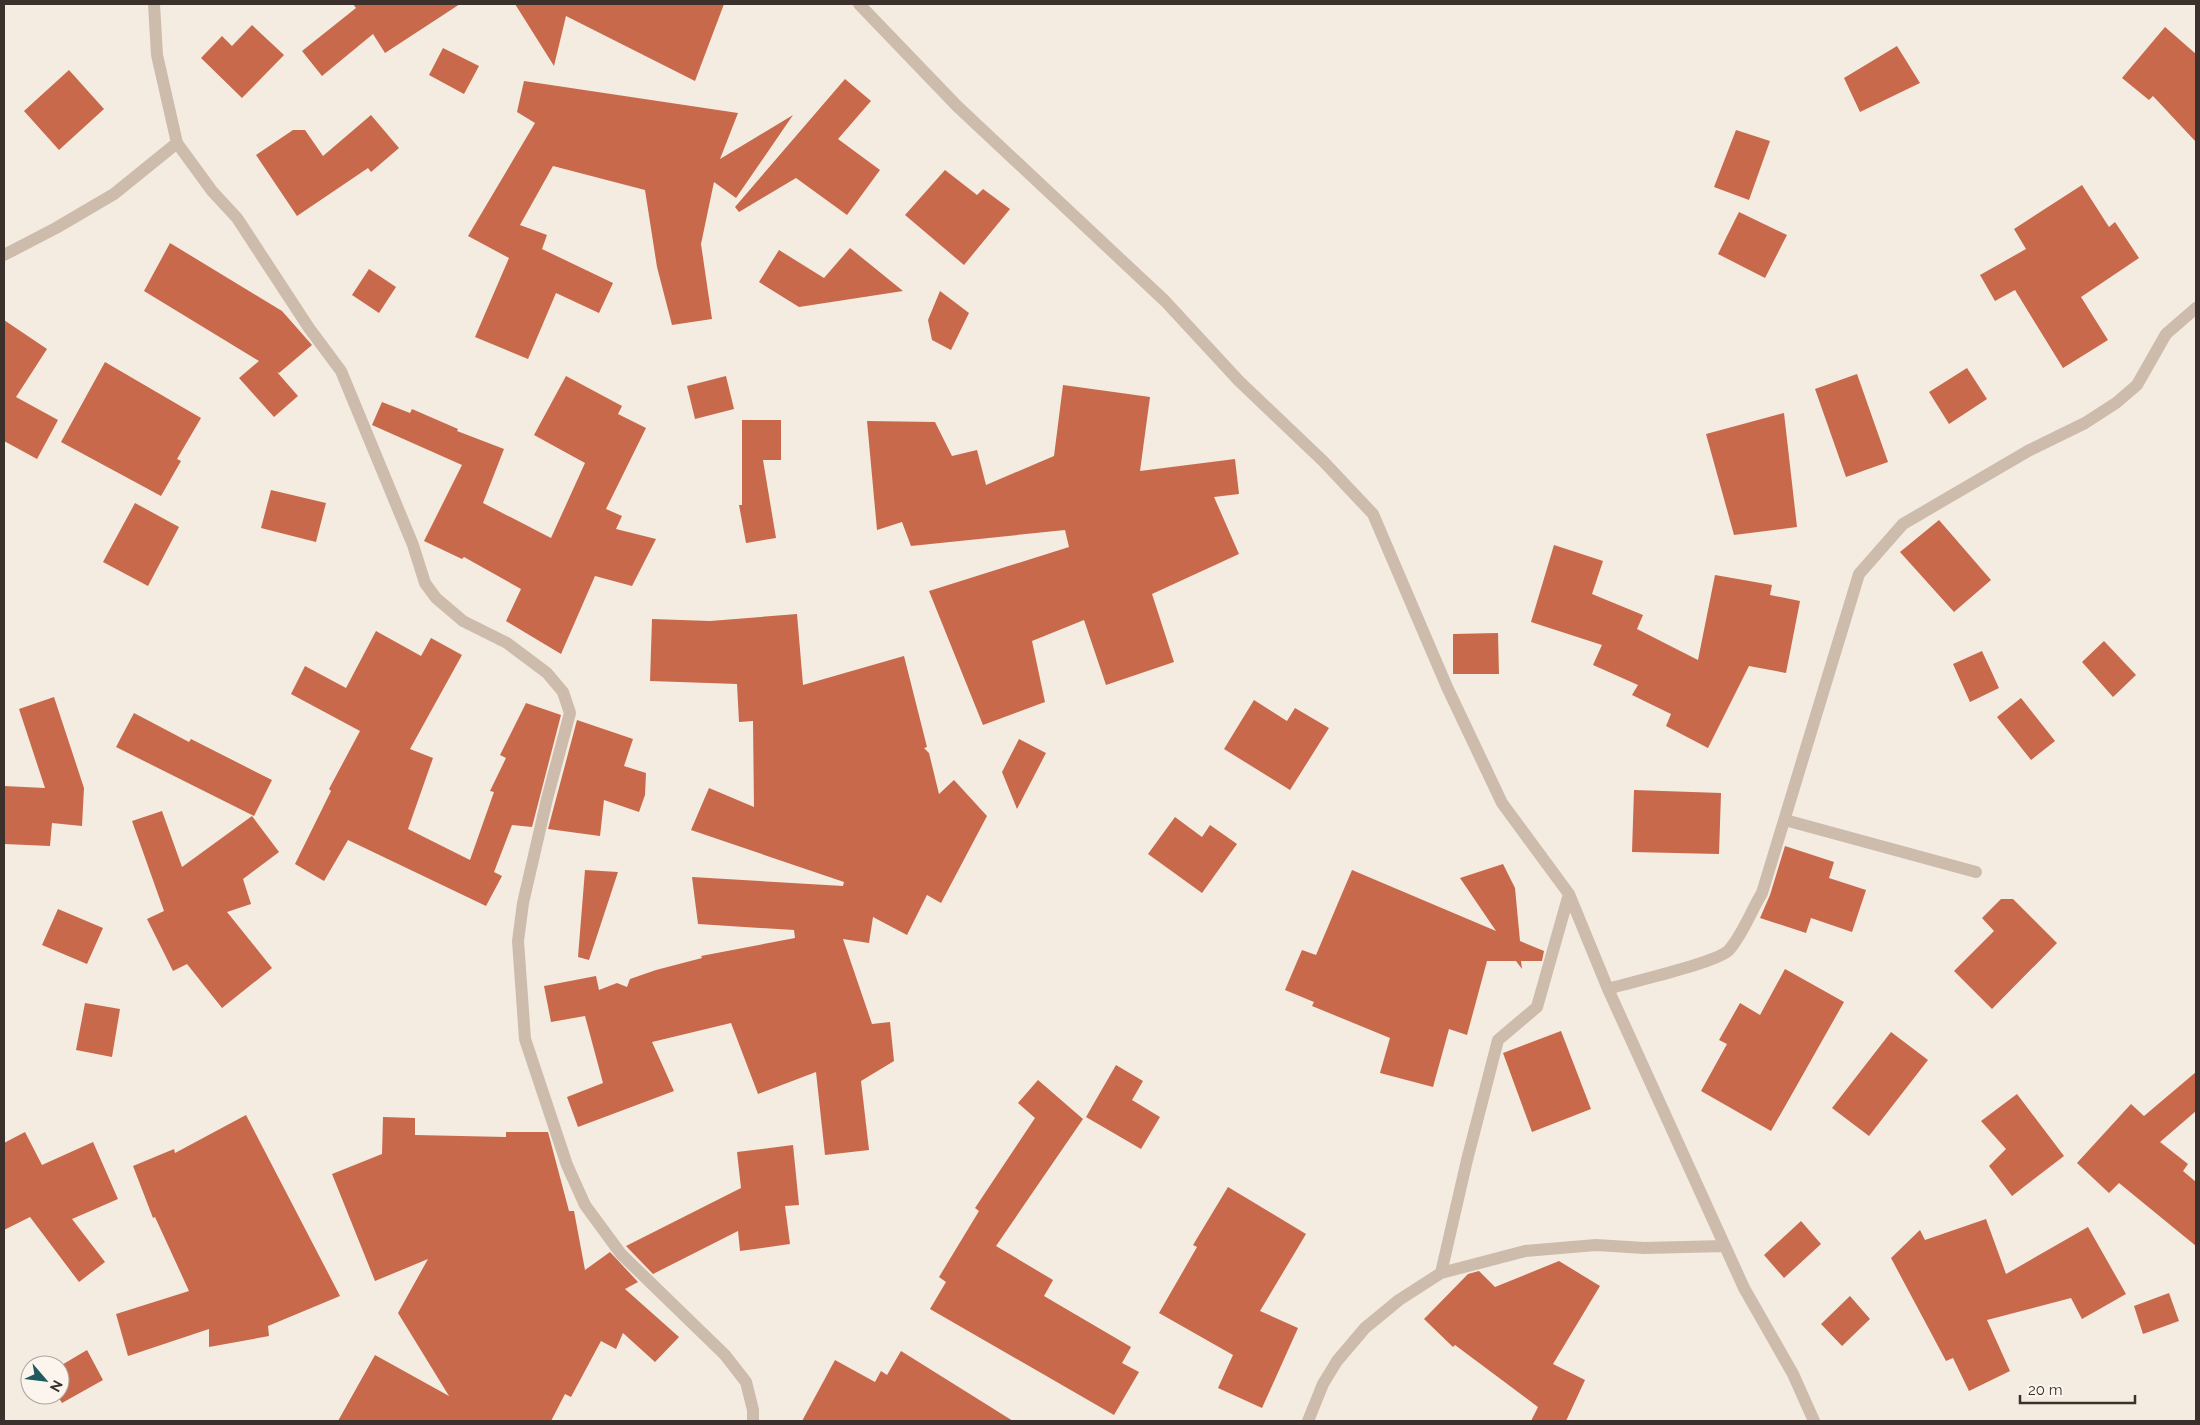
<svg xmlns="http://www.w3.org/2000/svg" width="2200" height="1425" font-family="Raleway,sans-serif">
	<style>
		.building { fill: #c8694b }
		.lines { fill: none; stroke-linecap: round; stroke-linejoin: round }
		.street { stroke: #cdbbac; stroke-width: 12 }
	</style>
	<rect width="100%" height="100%" fill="#f4ebe1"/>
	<path class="building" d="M 353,4 L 460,4 L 385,53 L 373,34 L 322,76 L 302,51 L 356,8 Z
		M 515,4 L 724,4 L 695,81 L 566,16 L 554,66 Z
		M 252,25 L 284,55 L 242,98 L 201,58 L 222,36 L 232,46 Z
		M 2165,27 L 2196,54 L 2196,142 L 2153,96 L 2149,100 L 2122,78 Z
		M 1897,46 L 1920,83 L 1860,112 L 1844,78 Z
		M 443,48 L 479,66 L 464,94 L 429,75 Z
		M 69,70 L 104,109 L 59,150 L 24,111 Z
		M 845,79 L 871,101 L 838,139 L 880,170 L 847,215 L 796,178 L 739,212 L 735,207 Z
		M 524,81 L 738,113 L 720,159 L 793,115 L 736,198 L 714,182 L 701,244 L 712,319 L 672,325 L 657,267 L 645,190 L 553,166 L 520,225 L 547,235 L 542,249 L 613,283 L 599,313 L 556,293 L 528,359 L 475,337 L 509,258 L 468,236 L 535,123 L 517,112 Z
		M 371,115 L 399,148 L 371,172 L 368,168 L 297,216 L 256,155 L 293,130 L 305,130 L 323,156 Z
		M 1736,130 L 1770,141 L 1749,200 L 1714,187 Z
		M 945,170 L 977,195 L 983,189 L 1010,209 L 964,265 L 905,215 Z
		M 2082,185 L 2109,227 L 2115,222 L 2139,258 L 2081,297 L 2108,340 L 2063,368 L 2015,290 L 1995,301 L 1980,275 L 2026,249 L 2014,229 Z
		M 1739,212 L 1787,235 L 1765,278 L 1718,254 Z
		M 170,243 L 282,311 L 312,345 L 279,373 L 277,372 L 298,396 L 274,417 L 239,378 L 259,361 L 144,291 Z
		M 850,248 L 903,291 L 799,307 L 759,282 L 779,250 L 824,278 Z
		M 369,269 L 396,287 L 379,313 L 352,295 Z
		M 940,291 L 969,313 L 951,350 L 932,340 L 928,320 Z
		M 4,320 L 47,349 L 16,397 L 58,420 L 37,459 L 4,441 Z
		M 105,362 L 201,418 L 177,459 L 181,461 L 161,496 L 61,442 Z
		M 1967,368 L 1987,399 L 1949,424 L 1929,392 Z
		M 1857,374 L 1888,462 L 1846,477 L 1815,389 Z
		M 566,376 L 622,406 L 618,414 L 646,428 L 606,509 L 622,516 L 616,529 L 656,539 L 632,586 L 595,576 L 561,654 L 506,621 L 521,589 L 464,557 L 462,559 L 424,541 L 462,465 L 372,425 L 382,402 L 410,413 L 412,409 L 458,429 L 457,431 L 504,449 L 483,503 L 551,538 L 585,463 L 534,435 Z
		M 726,376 L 734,409 L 695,419 L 687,386 Z
		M 1063,385 L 1150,397 L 1140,471 L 1235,459 L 1239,494 L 1214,497 L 1239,554 L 1152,594 L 1174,662 L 1106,685 L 1084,620 L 1032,641 L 1045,702 L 983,725 L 929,591 L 1069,547 L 1065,530 L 911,546 L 902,522 L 877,530 L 867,421 L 935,422 L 952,456 L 977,450 L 986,485 L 1054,456 Z
		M 1784,413 L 1797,527 L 1734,535 L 1706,434 Z
		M 742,420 L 781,420 L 781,460 L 763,460 L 776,538 L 746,543 L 739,505 L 742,505 Z
		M 271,490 L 326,503 L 316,542 L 261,528 Z
		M 135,503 L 179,527 L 148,586 L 103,562 Z
		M 1939,520 L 1991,580 L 1954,612 L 1900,552 Z
		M 1554,545 L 1603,561 L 1592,594 L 1643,615 L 1637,629 L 1698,660 L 1715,575 L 1772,585 L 1770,595 L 1800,601 L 1786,673 L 1749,666 L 1708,748 L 1666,726 L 1671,714 L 1632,695 L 1638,685 L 1593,665 L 1602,645 L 1531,622 Z
		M 797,614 L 803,685 L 904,656 L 927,747 L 924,748 L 929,753 L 939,794 L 954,780 L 987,816 L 941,903 L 927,895 L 907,935 L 873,917 L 869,943 L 843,939 L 872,1024 L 890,1022 L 894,1061 L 861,1081 L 869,1150 L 825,1155 L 816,1072 L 758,1094 L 731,1023 L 652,1042 L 674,1091 L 578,1127 L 567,1097 L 603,1083 L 585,1016 L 551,1022 L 544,986 L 596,976 L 599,990 L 617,983 L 627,987 L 630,979 L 656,970 L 702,958 L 701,956 L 795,938 L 794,930 L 698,924 L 692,877 L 843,886 L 844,882 L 691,830 L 709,788 L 754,807 L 753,721 L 739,722 L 737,684 L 650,681 L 652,619 L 710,621 Z
		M 376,631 L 421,656 L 431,638 L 462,655 L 410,749 L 433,758 L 408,829 L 470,860 L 494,792 L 490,791 L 506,758 L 500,755 L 526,703 L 561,715 L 532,827 L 512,825 L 494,872 L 502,876 L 486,906 L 348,840 L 324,881 L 295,864 L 331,791 L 329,789 L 360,731 L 291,694 L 305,666 L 346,688 Z
		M 1498,633 L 1499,674 L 1453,674 L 1453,634 Z
		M 2104,641 L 2136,675 L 2113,697 L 2082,662 Z
		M 1982,651 L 1999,688 L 1970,702 L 1953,664 Z
		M 54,697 L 84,788 L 82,826 L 52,823 L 50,846 L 4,844 L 4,786 L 45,788 L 19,709 Z
		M 2021,698 L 2055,741 L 2031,760 L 1997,717 Z
		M 1254,700 L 1287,721 L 1295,708 L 1329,728 L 1290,790 L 1224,749 Z
		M 134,713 L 189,742 L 191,739 L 272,780 L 254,816 L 116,747 Z
		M 577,720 L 633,739 L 624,766 L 646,773 L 645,795 L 639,812 L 604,800 L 600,836 L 548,829 Z
		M 1019,739 L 1046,753 L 1017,809 L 1002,772 Z
		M 1634,790 L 1721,793 L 1719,854 L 1632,852 Z
		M 162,811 L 182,867 L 252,816 L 279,852 L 243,879 L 251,904 L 227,912 L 272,968 L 222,1008 L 187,964 L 173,971 L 147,919 L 164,911 L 132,821 Z
		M 1175,817 L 1202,837 L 1210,825 L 1237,844 L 1202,893 L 1148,854 Z
		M 1785,846 L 1834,862 L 1829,878 L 1866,890 L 1852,932 L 1811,918 L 1806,933 L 1760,918 L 1770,895 Z
		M 1503,864 L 1515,888 L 1520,941 L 1544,951 L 1542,961 L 1521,961 L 1522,969 L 1516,961 L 1487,961 L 1467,1035 L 1449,1029 L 1433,1087 L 1380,1073 L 1390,1038 L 1312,1006 L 1314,1002 L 1285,990 L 1302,950 L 1316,955 L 1352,870 L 1496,931 L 1460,878 Z
		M 585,870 L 618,872 L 589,960 L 578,957 Z
		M 2001,899 L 2013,899 L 2057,943 L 1992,1009 L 1954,971 L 1994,931 L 1982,918 Z
		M 58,909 L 103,928 L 87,964 L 42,945 Z
		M 1785,969 L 1844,1002 L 1771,1131 L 1701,1091 L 1727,1044 L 1719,1040 L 1740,1003 L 1760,1015 Z
		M 85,1003 L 120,1009 L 112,1057 L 76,1050 Z
		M 1561,1031 L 1591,1109 L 1532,1132 L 1503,1053 Z
		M 1891,1032 L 1928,1060 L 1869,1136 L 1832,1108 Z
		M 1116,1065 L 1143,1081 L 1132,1100 L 1160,1117 L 1141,1149 L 1086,1117 Z
		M 2196,1072 L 2196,1111 L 2160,1142 L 2188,1164 L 2183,1171 L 2196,1182 L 2196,1246 L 2119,1183 L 2109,1193 L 2077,1163 L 2131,1104 L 2144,1116 Z
		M 1038,1080 L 1083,1119 L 996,1246 L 1053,1280 L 1044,1296 L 1131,1347 L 1122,1363 L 1139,1372 L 1114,1415 L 930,1309 L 946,1282 L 939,1277 L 979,1211 L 975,1208 L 1035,1118 L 1018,1103 Z
		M 2017,1094 L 2064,1156 L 2012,1196 L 1989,1166 L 2006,1149 L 1981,1121 Z
		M 246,1115 L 340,1296 L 268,1326 L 269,1336 L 209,1347 L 209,1329 L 128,1356 L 116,1314 L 189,1291 L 155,1217 L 153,1218 L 133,1166 L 174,1149 L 175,1153 Z
		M 383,1117 L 415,1118 L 415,1135 L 506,1137 L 506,1132 L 548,1132 L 569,1211 L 574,1211 L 585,1270 L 610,1252 L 638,1282 L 625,1289 L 679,1337 L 655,1362 L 623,1333 L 616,1349 L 601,1341 L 571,1397 L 565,1394 L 551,1421 L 338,1421 L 375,1355 L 449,1396 L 398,1313 L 428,1259 L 375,1281 L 332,1174 L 382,1154 Z
		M 25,1132 L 42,1165 L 93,1142 L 118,1199 L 72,1219 L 105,1262 L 79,1282 L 30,1217 L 4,1230 L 4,1143 Z
		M 793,1145 L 799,1205 L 785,1206 L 790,1244 L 740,1251 L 738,1231 L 653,1274 L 626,1246 L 741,1188 L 737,1152 Z
		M 1228,1187 L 1306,1234 L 1260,1311 L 1298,1328 L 1262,1408 L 1218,1388 L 1233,1355 L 1159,1313 L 1197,1247 L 1193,1245 Z
		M 1986,1219 L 2006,1274 L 2088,1227 L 2126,1294 L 2082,1319 L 2071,1298 L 1987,1320 L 2010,1371 L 1969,1391 L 1953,1358 L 1946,1361 L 1891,1258 L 1920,1230 L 1925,1240 Z
		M 1801,1221 L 1821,1244 L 1784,1278 L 1764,1255 Z
		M 1559,1261 L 1600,1286 L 1553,1364 L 1585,1380 L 1566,1421 L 1531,1421 L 1538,1407 L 1455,1345 L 1453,1347 L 1424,1319 L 1468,1274 L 1479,1271 L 1495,1287 Z
		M 2169,1293 L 2179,1321 L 2143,1334 L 2134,1306 Z
		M 1850,1296 L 1870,1319 L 1842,1346 L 1821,1324 Z
		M 87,1350 L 103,1380 L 62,1403 L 57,1395 L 60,1395 L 60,1366 Z
		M 901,1351 L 1013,1421 L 802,1421 L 835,1360 L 875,1382 L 881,1371 L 887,1375 Z"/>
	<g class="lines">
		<path class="street" d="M 154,4 L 157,55 L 177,143 L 212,191 L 237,218 L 309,328 L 341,371 L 413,545 L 425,583 L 436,598 L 463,621 L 507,643 L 547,673 L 563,692 L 570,713 L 547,799 L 523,903 L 518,941 L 525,1039 L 567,1165 L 585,1205 L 621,1254 L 725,1355 L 746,1382 L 753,1410 L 753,1421
			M 859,4 L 957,106 L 1165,301 L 1239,381 L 1323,461 L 1373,514 L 1447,687 L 1502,803 L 1569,894 L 1608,989 L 1744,1288 L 1793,1374 L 1814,1421
			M 4,255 L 56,228 L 114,194 L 177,143
			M 1785,820 L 1976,872
			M 1608,989 C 1630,982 1717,963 1729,950 C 1743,934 1751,911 1762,893 L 1859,574 L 1903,524 L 2028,451 L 2085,423 L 2116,403 L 2137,385 L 2166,334 L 2196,308
			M 1441,1273 L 1467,1160 L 1498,1040 L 1537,1007 L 1569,894
			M 1308,1421 L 1323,1384 L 1337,1361 L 1365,1328 L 1399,1300 L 1441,1273 L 1525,1251 L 1596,1245 L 1644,1248 L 1725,1246"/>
	</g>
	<rect width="2200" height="1425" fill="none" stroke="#3b302b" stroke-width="10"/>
	<g transform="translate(45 1380) rotate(118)"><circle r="24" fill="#fbf5ee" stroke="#aea6a0"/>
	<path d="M0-4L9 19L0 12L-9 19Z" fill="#1f5a5e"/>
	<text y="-8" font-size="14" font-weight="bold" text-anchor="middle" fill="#3b302b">N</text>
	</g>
	<path d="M2020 1395v8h115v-8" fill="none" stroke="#3b302b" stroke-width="2.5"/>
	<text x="2028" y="1395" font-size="15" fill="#3b302b" stroke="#fbf5ee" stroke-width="4" paint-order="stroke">20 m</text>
</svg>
